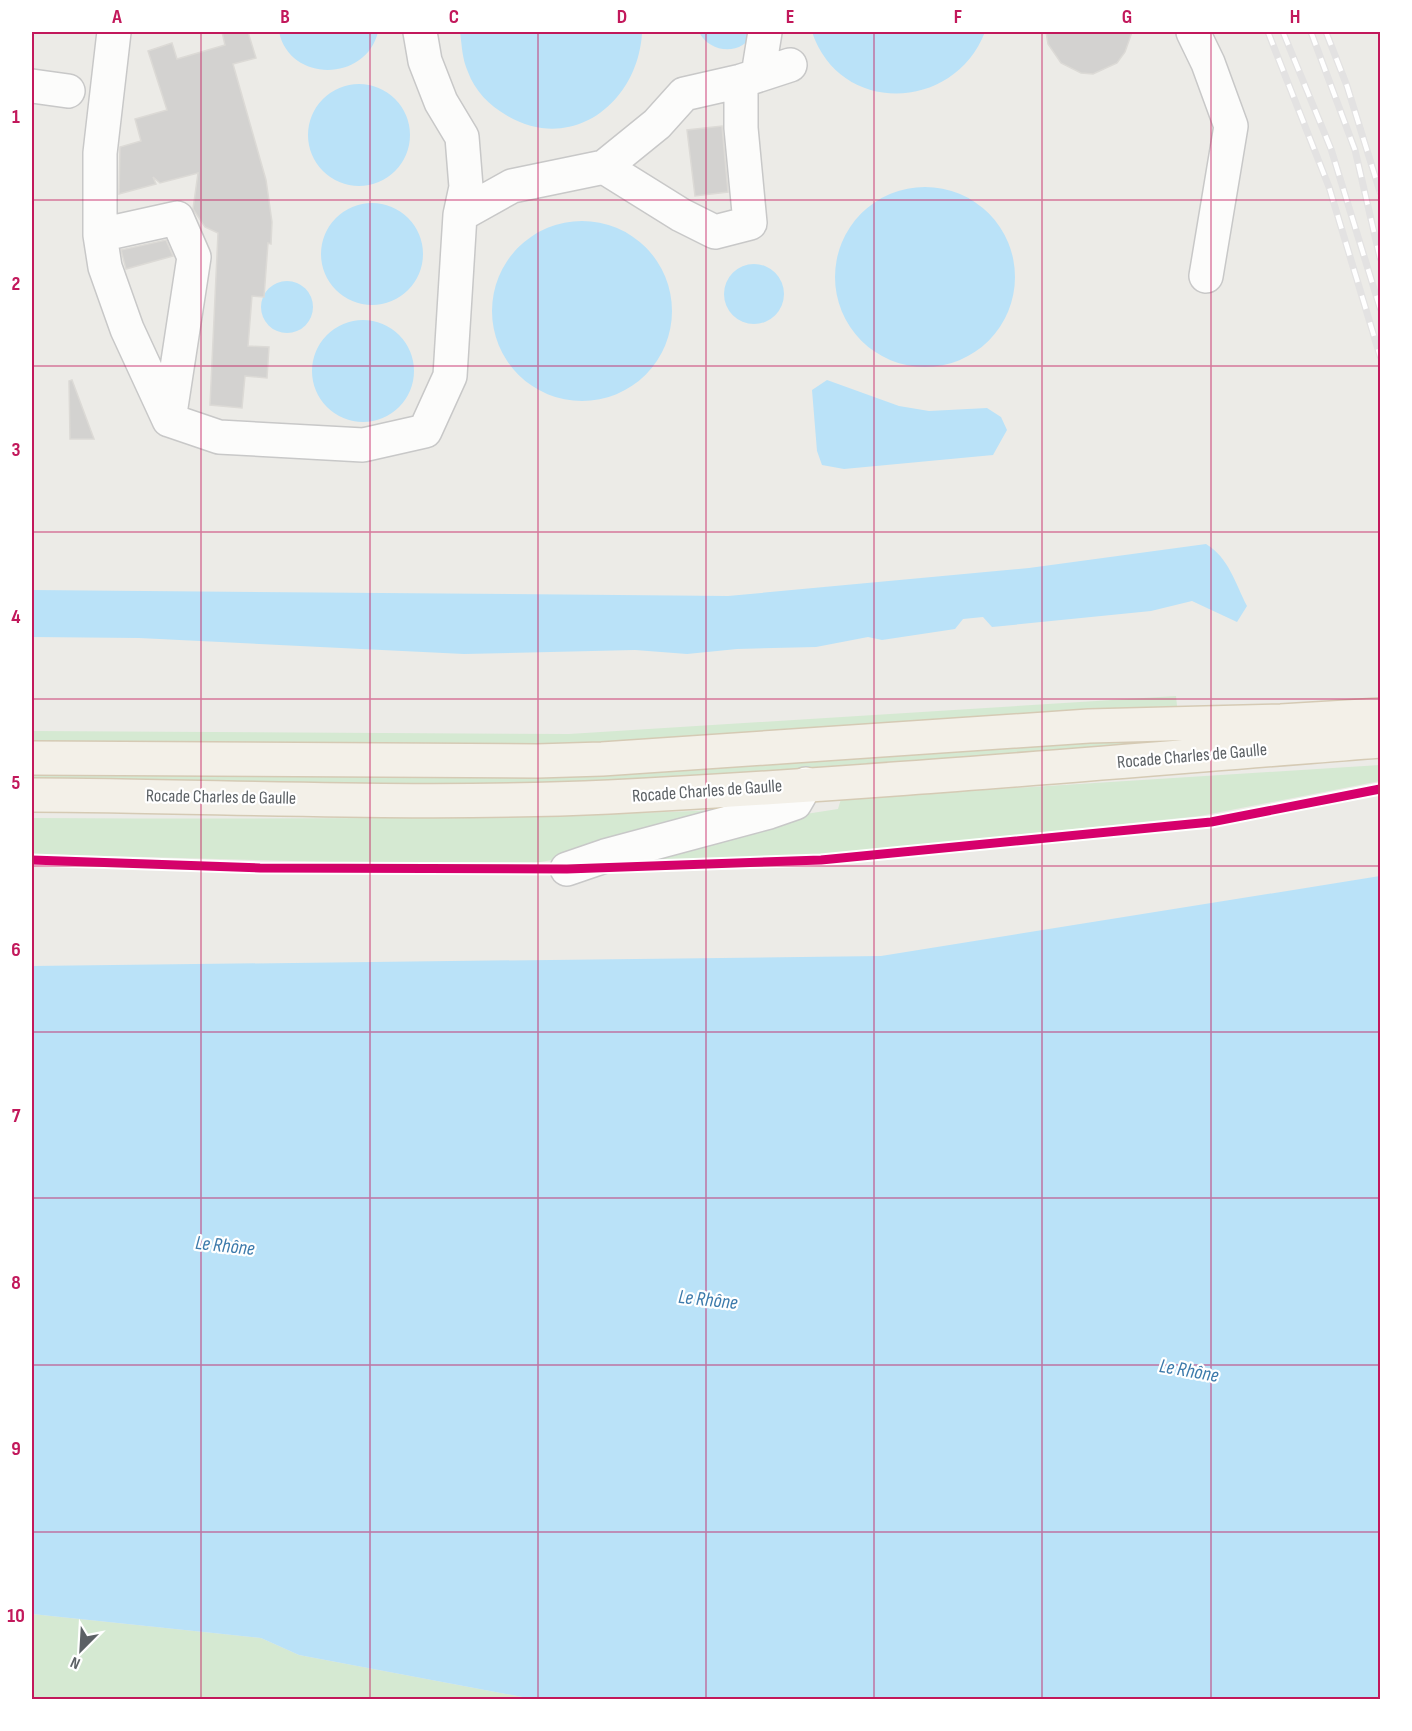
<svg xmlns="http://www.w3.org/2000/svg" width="1412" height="1731" font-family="'Sofia Sans Condensed',sans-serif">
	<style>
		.green { fill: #d5e9d2 }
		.water { fill: #bae2f8 }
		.building { fill: #d3d2d0; stroke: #dcdad6; stroke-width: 1.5 }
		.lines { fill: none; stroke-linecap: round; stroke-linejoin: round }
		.minor-casing { stroke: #c8c8c8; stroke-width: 36 }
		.major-casing { stroke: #d5cab4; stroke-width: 36 }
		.minor { stroke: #fcfcfb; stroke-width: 33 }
		.major { stroke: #f3f0e8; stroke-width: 33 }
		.rail-casing { stroke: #e3e2e2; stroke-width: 7 }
		.rail { stroke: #fff; stroke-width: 4.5; stroke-dasharray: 14; stroke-linecap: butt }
		.cycleway-casing { stroke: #fff; stroke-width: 13 }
		.cycleway { stroke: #d6006c; stroke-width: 9 }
		.grid { fill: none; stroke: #c2185b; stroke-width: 1.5; stroke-opacity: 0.55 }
		.labels { text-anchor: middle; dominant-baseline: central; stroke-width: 4.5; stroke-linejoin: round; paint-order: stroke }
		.street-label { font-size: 18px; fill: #5c6165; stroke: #fff }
		.water-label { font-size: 20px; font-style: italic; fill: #3c7aab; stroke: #fff }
		.neatline { fill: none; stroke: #c2185b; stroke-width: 2 }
		.grid-label { font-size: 20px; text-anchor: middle; font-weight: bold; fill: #c2185b }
	</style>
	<rect width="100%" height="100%" fill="#ecebe7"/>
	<path class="green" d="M 1176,696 L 1177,706 L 551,745 L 32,742 L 32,731 L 569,734 Z
		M 1193,732 L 1196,743 L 585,785 L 32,782 L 32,771 Z
		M 1380,765 L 1380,781 L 1200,816 L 831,854 L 606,865 L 735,825 L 838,809 L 841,799 Z
		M 739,809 L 580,855 L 535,863 L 405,864 L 32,854 L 32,818 C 268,819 503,820 739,809 Z
		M 32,1614 L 261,1638 L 299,1655 L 533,1699 L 32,1699 Z"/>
	<path class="water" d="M 279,32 L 378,32 C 366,82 290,83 279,32 Z
		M 460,32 L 642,32 L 642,34 C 637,104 571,154 506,115 C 489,105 475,91 468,72 C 462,59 462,46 460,32 Z
		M 699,32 L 754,32 C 743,56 710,54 699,32 Z
		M 812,32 L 985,32 C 954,112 840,116 812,32 Z
		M308 135a51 51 0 1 1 102 0a51 51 0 1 1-102 0Z
		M835 277a90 90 0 1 1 180 0a90 90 0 1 1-180 0Z
		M321 254a51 51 0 1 1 102 0a51 51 0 1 1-102 0Z
		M492 311a90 90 0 1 1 180 0a90 90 0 1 1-180 0Z
		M724 294a30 30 0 1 1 60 0a30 30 0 1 1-60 0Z
		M261 307a26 26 0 1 1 52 0a26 26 0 1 1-52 0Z
		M312 371a51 51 0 1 1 102 0a51 51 0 1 1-102 0Z
		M 827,380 L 899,406 L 929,411 L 987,408 L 1001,417 L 1007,430 L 993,455 L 844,469 L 822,465 L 817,451 L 812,390 Z
		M 1206,544 C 1229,558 1235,583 1247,606 L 1237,622 L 1192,601 L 1151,611 L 992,627 L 983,617 L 963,619 L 955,629 L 882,640 L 868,637 L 816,647 L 737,649 L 687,654 L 635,650 L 464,654 L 139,638 L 32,637 L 32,590 L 728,596 L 1029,568 Z
		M 1380,876 L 1380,1699 L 533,1699 L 299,1655 L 261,1638 L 32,1614 L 32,966 L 881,956 Z"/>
	<path class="building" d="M 222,32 L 248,32 L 256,58 L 233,64 L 266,180 L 272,222 L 271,244 L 268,243 L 264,297 L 252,296 L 248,346 L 269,347 L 267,378 L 245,376 L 242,408 L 210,405 L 218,233 L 205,227 L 193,209 L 198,173 L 160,183 L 153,177 L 156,184 L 119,194 L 120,147 L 141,141 L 135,119 L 167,110 L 148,51 L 172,43 L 177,59 L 225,45 Z
		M 1046,32 L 1132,32 L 1125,52 L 1117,63 L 1093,74 L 1081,73 L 1061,63 L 1048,44 Z
		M 722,126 L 728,192 L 695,196 L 687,130 Z
		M 166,240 L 173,256 L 126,269 L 121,250 Z
		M 72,380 L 94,439 L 70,439 L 69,381 Z"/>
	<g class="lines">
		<g class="minor-casing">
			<path id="minor" d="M 114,32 L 100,153 L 100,235 L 105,267 L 127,329 L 169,420 L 219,437 L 363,445 L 425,431 L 450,376 L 460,215 L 512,186 L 604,167 L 657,124 L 684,94 L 741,81 L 790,65
				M 420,32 L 425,61 L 441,102 L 462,137 L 466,187 L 460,215
				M 1193,32 L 1208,63 L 1231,126 L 1206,276
				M 758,75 L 765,32
				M 32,86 L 68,91
				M 604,167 L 681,215 L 715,232 L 750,223 L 741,128 L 741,81
				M 100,235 L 177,218 L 194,257 L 169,420
				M 567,869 L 605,856 L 769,812 L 795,803 L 806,784"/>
		</g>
		<g class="major-casing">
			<path id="major" d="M 32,758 L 537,761 L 602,759 L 1089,726 L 1281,721 L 1380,715
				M 32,795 C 224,796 417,806 609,797 C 866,784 1123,761 1380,741"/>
		</g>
		<use href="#minor" class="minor"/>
		<use href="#major" class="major"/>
		<g class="rail-casing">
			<path id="rail" d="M 1268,32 L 1329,187 L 1380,356
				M 1283,32 L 1331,149 L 1380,308
				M 1311,32 L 1355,150 L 1380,258
				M 1326,32 L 1347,86 L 1380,192"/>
		</g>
		<use href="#rail" class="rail"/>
		<g class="cycleway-casing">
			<path id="cycleway" d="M 32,860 L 260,868 L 567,869 L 821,860 L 1211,822 L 1380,789"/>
		</g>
		<use href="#cycleway" class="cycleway"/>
	</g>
	<path class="grid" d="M 201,32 L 201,1700M 370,32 L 370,1700M 538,32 L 538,1700M 706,32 L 706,1700M 874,32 L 874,1700M 1042,32 L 1042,1700M 1211,32 L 1211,1700M 32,200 L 1380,200M 32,366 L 1380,366M 32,532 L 1380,532M 32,699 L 1380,699M 32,866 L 1380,866M 32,1032 L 1380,1032M 32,1198 L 1380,1198M 32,1365 L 1380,1365M 32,1532 L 1380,1532"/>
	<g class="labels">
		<g class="street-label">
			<text transform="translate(1192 756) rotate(-5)">Rocade Charles de Gaulle</text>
			<text transform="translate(707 791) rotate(-4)">Rocade Charles de Gaulle</text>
			<text transform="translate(221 797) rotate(1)">Rocade Charles de Gaulle</text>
		</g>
		<g class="water-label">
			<text transform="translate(225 1246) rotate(6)">Le Rhône</text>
			<text transform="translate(708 1300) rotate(6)">Le Rhône</text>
			<text transform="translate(1189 1371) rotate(10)">Le Rhône</text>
		</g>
	</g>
	<rect width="1412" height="1731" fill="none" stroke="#ffffff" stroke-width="66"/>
	<g transform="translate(81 1650) rotate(204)" stroke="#ffffff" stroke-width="4.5" paint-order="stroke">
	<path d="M0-4.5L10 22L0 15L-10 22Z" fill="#5c6165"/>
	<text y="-9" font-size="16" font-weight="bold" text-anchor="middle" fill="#5c6165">N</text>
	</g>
	<rect x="33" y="33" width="1346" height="1665" class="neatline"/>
	<g class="grid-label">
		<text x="117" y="23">A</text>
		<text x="285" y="23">B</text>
		<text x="454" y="23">C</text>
		<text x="622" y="23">D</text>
		<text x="790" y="23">E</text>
		<text x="958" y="23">F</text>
		<text x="1127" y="23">G</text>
		<text x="1295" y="23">H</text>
		<text x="16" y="123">1</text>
		<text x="16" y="290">2</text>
		<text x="16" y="456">3</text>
		<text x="16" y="623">4</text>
		<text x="16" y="789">5</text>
		<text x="16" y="956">6</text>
		<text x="16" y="1122">7</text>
		<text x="16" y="1289">8</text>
		<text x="16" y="1455">9</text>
		<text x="16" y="1622">10</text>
	</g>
</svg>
